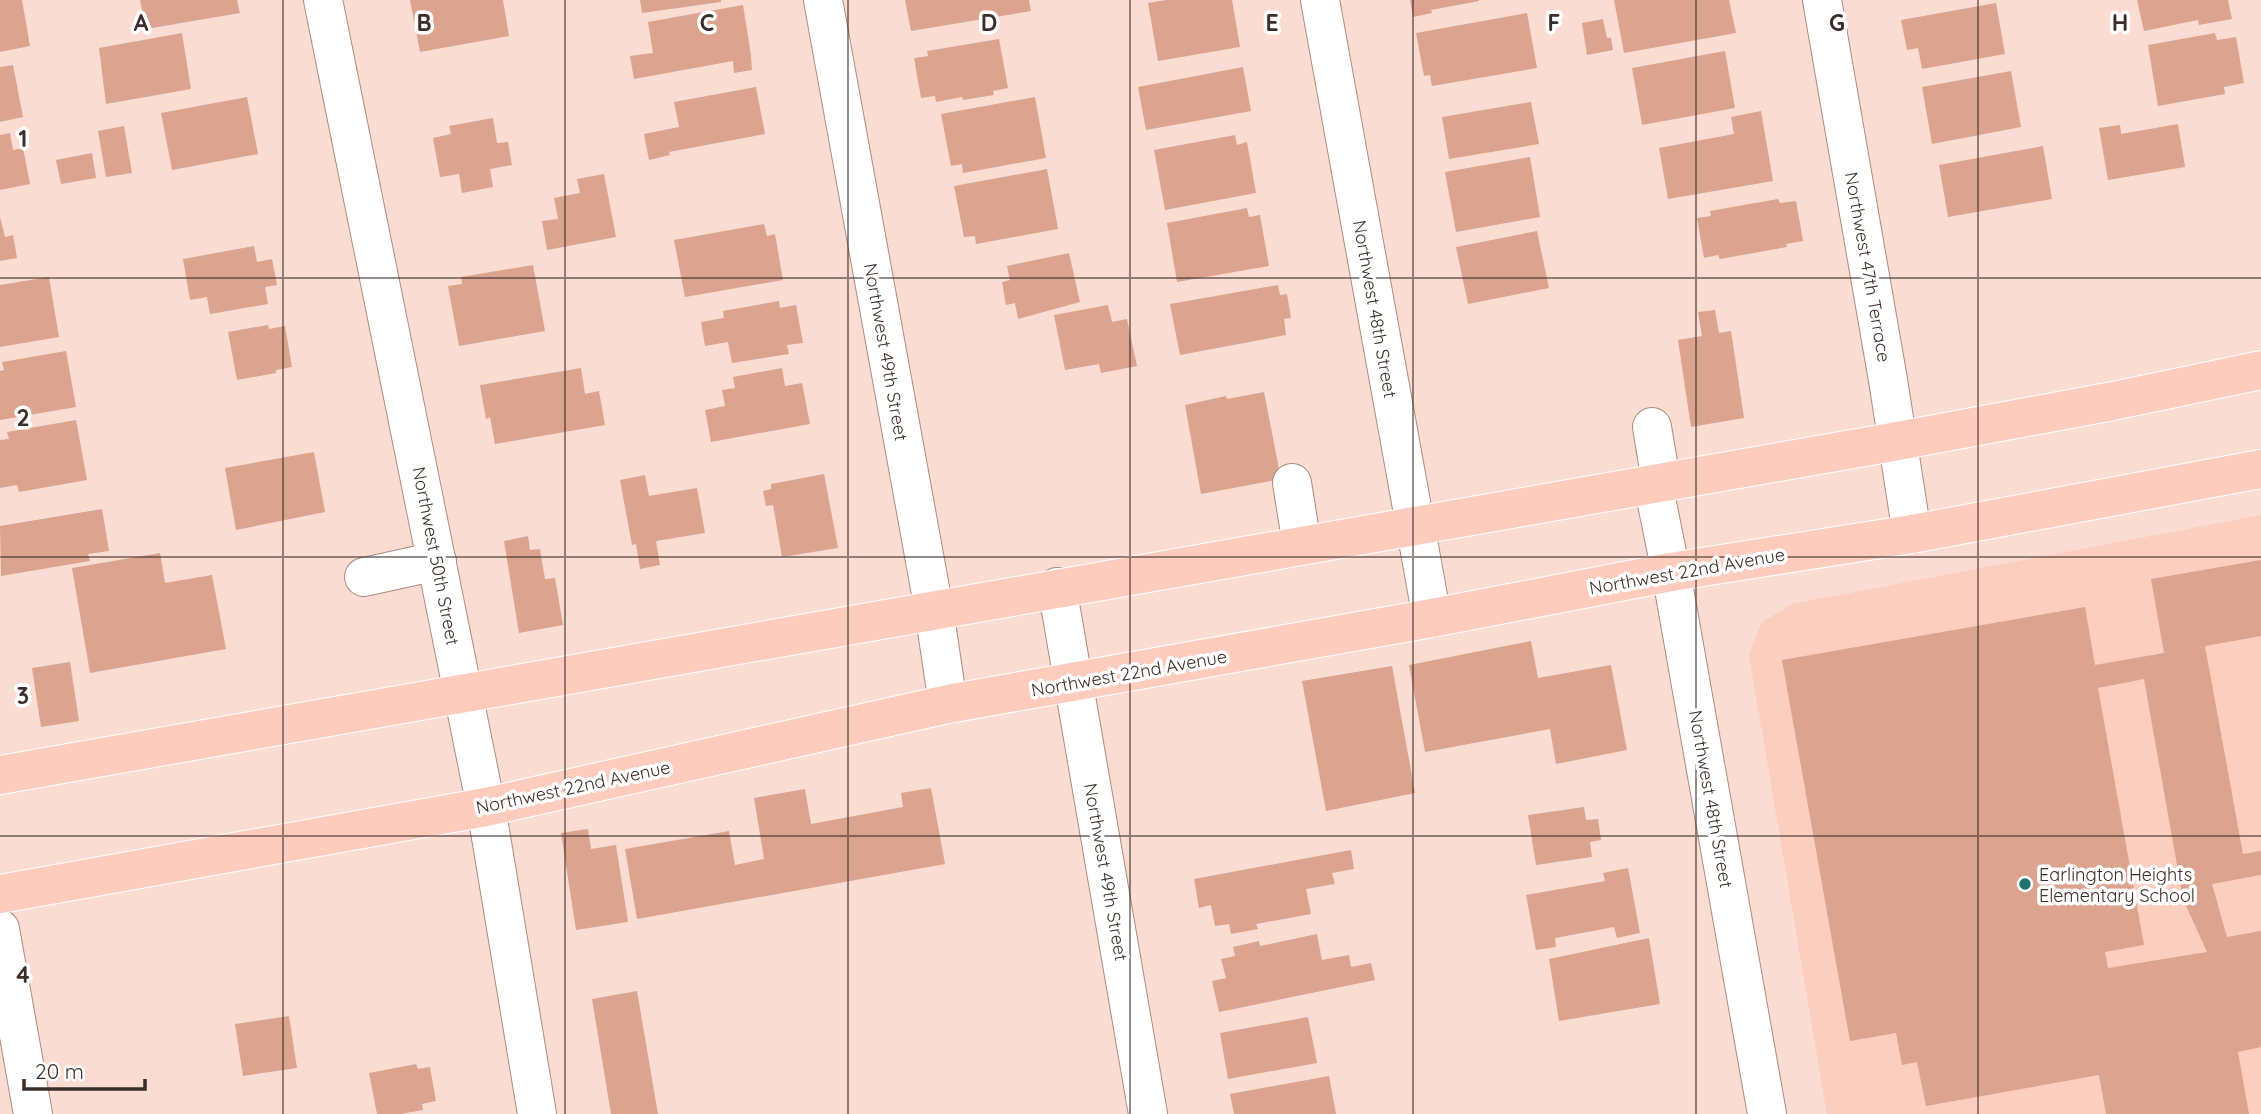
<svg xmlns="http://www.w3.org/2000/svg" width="2261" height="1114" font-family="Quicksand,sans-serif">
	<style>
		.built { fill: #fbcebe }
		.building { fill: #dca38f; fill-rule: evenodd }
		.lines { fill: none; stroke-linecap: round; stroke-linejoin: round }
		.minor-casing { stroke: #ad8b7f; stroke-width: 40 }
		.major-casing { stroke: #fff; stroke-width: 40 }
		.minor { stroke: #fff; stroke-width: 38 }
		.major { stroke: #fdccbc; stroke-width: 38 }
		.grid { fill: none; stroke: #3b2d28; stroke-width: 2; stroke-opacity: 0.55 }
		.poi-dot { fill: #236f72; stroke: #fff; stroke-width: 2.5 }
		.labels { text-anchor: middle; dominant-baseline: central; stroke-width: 7; stroke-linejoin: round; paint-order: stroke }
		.street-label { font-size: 18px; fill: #3b2d28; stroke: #fff }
		.poi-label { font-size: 18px; fill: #3b2d28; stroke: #fff; text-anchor: start }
		.grid-label { font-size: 23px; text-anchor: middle; font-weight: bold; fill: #3b2d28; stroke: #fff; stroke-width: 7; stroke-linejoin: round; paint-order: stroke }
	</style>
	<rect width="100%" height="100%" fill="#fbdcd2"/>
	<path class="built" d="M 2261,515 L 2261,1114 L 1827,1114 L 1749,655 L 1761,623 L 1792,604 Z"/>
	<path class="building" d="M 0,0 L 22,0 L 30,46 L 0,52 Z
		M 140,0 L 237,0 L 240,13 L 146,29 Z
		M 410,0 L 503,0 L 509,36 L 420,52 Z
		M 640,0 L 721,0 L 721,2 L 642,13 Z
		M 905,0 L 1029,0 L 1031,11 L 911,31 Z
		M 1166,0 L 1232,0 L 1240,47 L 1158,61 L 1148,3 Z
		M 1410,0 L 1479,0 L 1479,1 L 1431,10 L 1432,13 L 1413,17 Z
		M 1614,0 L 1729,0 L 1736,33 L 1624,53 Z
		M 2137,0 L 2228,0 L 2232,19 L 2199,25 L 2198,20 L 2144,31 Z
		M 1996,3 L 2005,54 L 1922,69 L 1918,48 L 1907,50 L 1901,20 Z
		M 743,5 L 751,55 L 752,70 L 734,73 L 733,61 L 634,79 L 630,56 L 653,53 L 648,22 Z
		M 1527,13 L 1537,68 L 1432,86 L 1430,75 L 1424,76 L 1416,33 Z
		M 1603,19 L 1607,38 L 1611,38 L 1613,50 L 1587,55 L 1582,23 Z
		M 182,33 L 191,89 L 106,104 L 99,48 Z
		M 2215,33 L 2217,40 L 2236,37 L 2244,83 L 2224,87 L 2225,94 L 2158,106 L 2148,45 Z
		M 999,39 L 1008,88 L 993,91 L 994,95 L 963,100 L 962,97 L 936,102 L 935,96 L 921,98 L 914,58 L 928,56 L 927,51 Z
		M 1725,51 L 1735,108 L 1642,125 L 1632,68 Z
		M 13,65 L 23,117 L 0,122 L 0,67 Z
		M 1243,67 L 1251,111 L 1146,130 L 1138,87 Z
		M 2011,71 L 2021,127 L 1932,144 L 1922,87 Z
		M 756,87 L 765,134 L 669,152 L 670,155 L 649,160 L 644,134 L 679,127 L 674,102 Z
		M 247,97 L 258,154 L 172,170 L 161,113 Z
		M 1035,97 L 1046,158 L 963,173 L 962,164 L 951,166 L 941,114 Z
		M 1531,102 L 1539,144 L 1449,159 L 1442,117 Z
		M 1761,111 L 1773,181 L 1668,199 L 1659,148 L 1734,134 L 1731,117 Z
		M 493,118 L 497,143 L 508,142 L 512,165 L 490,169 L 493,187 L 462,193 L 459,174 L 440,177 L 433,138 L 451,134 L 449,126 Z
		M 2178,124 L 2185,167 L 2108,180 L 2099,128 L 2120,125 L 2121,134 Z
		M 124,126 L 132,173 L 106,177 L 98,131 Z
		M 10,133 L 13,150 L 23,148 L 30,184 L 0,190 L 0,135 Z
		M 1235,135 L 1237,145 L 1247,142 L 1256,193 L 1165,210 L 1154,150 Z
		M 2043,146 L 2052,199 L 1948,217 L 1939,165 Z
		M 92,153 L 96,178 L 61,184 L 56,160 Z
		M 1530,157 L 1540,217 L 1456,232 L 1445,172 Z
		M 1047,169 L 1058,229 L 976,244 L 975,236 L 964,237 L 954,186 Z
		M 604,174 L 616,237 L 547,250 L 542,221 L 558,219 L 554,198 L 580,193 L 577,179 Z
		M 1778,199 L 1780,203 L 1796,201 L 1803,241 L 1786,244 L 1787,247 L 1720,259 L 1718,255 L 1704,258 L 1697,218 L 1711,216 L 1710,211 Z
		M 1247,208 L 1249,217 L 1260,215 L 1269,266 L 1177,282 L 1167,223 Z
		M 0,217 L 5,237 L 13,235 L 17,258 L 0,261 Z
		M 764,224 L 767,236 L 775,234 L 783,280 L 685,297 L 674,240 Z
		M 1537,231 L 1549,288 L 1468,304 L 1456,247 Z
		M 254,246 L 257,262 L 272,259 L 277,285 L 265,287 L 268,304 L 210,314 L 207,297 L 190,300 L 183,259 Z
		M 1069,253 L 1080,302 L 1018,319 L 1015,303 L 1006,305 L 1002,282 L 1010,280 L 1007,266 Z
		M 533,265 L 545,331 L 459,346 L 448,286 L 462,284 L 461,277 Z
		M 49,277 L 59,337 L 0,347 L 0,285 Z
		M 1278,285 L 1280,295 L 1287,294 L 1291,318 L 1284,319 L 1286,335 L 1180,355 L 1170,304 Z
		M 779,301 L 780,308 L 796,305 L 803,343 L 787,345 L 789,354 L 732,363 L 728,342 L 705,346 L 701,322 L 724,318 L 723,311 Z
		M 1108,305 L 1112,322 L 1127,319 L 1137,366 L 1101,373 L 1099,364 L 1065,370 L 1054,315 Z
		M 1715,310 L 1719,333 L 1731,331 L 1744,418 L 1691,427 L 1678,340 L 1702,336 L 1698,312 Z
		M 268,325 L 269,329 L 285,326 L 292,367 L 276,370 L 276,373 L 237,380 L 228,332 Z
		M 66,351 L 76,407 L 0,420 L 0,371 L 4,370 L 2,362 Z
		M 581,368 L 585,394 L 599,391 L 605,425 L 495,444 L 490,417 L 486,419 L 480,385 Z
		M 782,368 L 785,386 L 802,383 L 810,424 L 711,442 L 705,410 L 725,406 L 722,390 L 735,388 L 733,377 Z
		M 1264,392 L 1281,479 L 1201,494 L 1185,405 L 1226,396 L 1227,399 Z
		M 76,420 L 87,480 L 19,492 L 17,485 L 0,488 L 0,440 L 9,439 L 7,432 Z
		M 314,452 L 325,512 L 236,530 L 225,468 Z
		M 824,474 L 838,548 L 782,557 L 773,505 L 766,506 L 763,491 L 771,489 L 771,484 Z
		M 645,475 L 649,496 L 697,488 L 705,533 L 656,541 L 660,565 L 640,569 L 636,544 L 632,545 L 620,480 Z
		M 102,509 L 109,551 L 88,554 L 90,561 L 1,576 L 0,526 Z
		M 528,536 L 530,550 L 540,549 L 545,579 L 555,578 L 563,625 L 519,633 L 504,541 Z
		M 160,553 L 165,583 L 212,575 L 226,649 L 90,673 L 72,568 Z
		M 2261,560 L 2261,636 L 2205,646 L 2243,854 L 2261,851 L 2261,875 L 2212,884 L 2227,937 L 2261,931 L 2261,1047 L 2238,1052 L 2249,1114 L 2106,1114 L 2099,1075 L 1926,1106 L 1917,1062 L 1902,1065 L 1896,1033 L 1850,1041 L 1782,660 L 2085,607 L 2095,665 L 2164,653 L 2151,579 ZM 2144,679 L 2183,899 L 2207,952 L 2108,968 L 2105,952 L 2144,945 L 2098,688 Z
		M 1531,641 L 1538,678 L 1611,665 L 1627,750 L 1556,764 L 1550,729 L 1425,752 L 1409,665 Z
		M 70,662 L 79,721 L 41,727 L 32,668 Z
		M 1392,666 L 1415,793 L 1326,811 L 1302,681 Z
		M 931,788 L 945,864 L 637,919 L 625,849 L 729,831 L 735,865 L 764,859 L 754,798 L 805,789 L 811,824 L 903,807 L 901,793 Z
		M 1584,807 L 1586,820 L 1598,819 L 1601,840 L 1590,842 L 1592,857 L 1536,865 L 1528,815 Z
		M 588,829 L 591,849 L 616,845 L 628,922 L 576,930 L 561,833 Z
		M 1351,850 L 1354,869 L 1332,873 L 1335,884 L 1306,889 L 1311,914 L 1256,924 L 1258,929 L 1231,934 L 1229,924 L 1215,926 L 1211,905 L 1199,908 L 1194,879 Z
		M 1628,868 L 1640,933 L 1617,938 L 1614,927 L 1555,938 L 1556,947 L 1536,950 L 1526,895 L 1605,881 L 1603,873 Z
		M 1317,934 L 1322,960 L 1349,955 L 1351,967 L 1371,963 L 1375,980 L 1219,1012 L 1212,981 L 1226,978 L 1221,959 L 1235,956 L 1233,947 L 1259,941 L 1260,946 Z
		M 1649,938 L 1660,1004 L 1559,1021 L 1549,959 Z
		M 637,991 L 658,1114 L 611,1114 L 592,999 Z
		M 289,1016 L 297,1068 L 243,1076 L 235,1024 Z
		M 1308,1017 L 1317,1063 L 1228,1079 L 1220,1033 Z
		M 416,1064 L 418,1069 L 430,1067 L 436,1101 L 422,1104 L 423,1110 L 401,1114 L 377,1114 L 369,1073 Z
		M 1329,1076 L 1336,1114 L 1234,1114 L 1230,1094 Z"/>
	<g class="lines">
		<g class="minor-casing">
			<path id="minor" d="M 323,0 L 486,807 L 537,1114
				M 823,0 L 934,610 L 948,704
				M 1320,0 L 1432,618
				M 1822,0 L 1888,380 L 1912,534
				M 1652,427 L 1661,481
				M 1292,483 L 1302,545
				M 1653,484 L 1671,572 L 1767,1114
				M 364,577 L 437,561
				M 1057,587 L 1148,1114
				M 0,929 L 33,1114"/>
		</g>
		<g class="major-casing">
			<path id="major" d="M 0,775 L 1898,441 L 2113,401 L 2261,370
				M 0,894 L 486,807 L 948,704 L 1432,618 L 1671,572 L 1912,534 L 2261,469"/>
		</g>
		<use href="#minor" class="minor"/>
		<use href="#major" class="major"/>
	</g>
	<path class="grid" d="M 283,0 L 283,1114M 565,0 L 565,1114M 848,0 L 848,1114M 1130,0 L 1130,1114M 1413,0 L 1413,1114M 1696,0 L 1696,1114M 1978,0 L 1978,1114M 0,278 L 2261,278M 0,557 L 2261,557M 0,836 L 2261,836"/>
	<circle class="poi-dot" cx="2025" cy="884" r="7"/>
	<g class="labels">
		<g class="street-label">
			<text transform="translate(1868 267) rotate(80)">Northwest 47th Terrace</text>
			<text transform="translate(1375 309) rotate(80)">Northwest 48th Street</text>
			<text transform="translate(886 352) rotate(80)">Northwest 49th Street</text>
			<text transform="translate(436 556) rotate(79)">Northwest 50th Street</text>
			<text transform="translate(1687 571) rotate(-10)">Northwest 22nd Avenue</text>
			<text transform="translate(1129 673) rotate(-10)">Northwest 22nd Avenue</text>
			<text transform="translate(573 787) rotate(-12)">Northwest 22nd Avenue</text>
			<text transform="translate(1711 799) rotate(80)">Northwest 48th Street</text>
			<text transform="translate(1106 872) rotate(80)">Northwest 49th Street</text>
		</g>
		<g class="poi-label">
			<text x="2039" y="874">Earlington Heights<tspan x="2039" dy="21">Elementary School</tspan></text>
		</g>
	</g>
	<g class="grid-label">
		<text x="141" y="31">A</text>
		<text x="424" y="31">B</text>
		<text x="707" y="31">C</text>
		<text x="989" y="31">D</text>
		<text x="1272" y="31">E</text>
		<text x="1554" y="31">F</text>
		<text x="1837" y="31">G</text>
		<text x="2120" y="31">H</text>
		<text x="23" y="147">1</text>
		<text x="23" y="426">2</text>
		<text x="23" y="704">3</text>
		<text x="23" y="983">4</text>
	</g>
	<path d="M24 1079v10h121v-10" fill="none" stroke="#3b2d28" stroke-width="3.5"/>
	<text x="35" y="1079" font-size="21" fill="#3b2d28" stroke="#ffffff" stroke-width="5" paint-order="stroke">20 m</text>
</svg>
